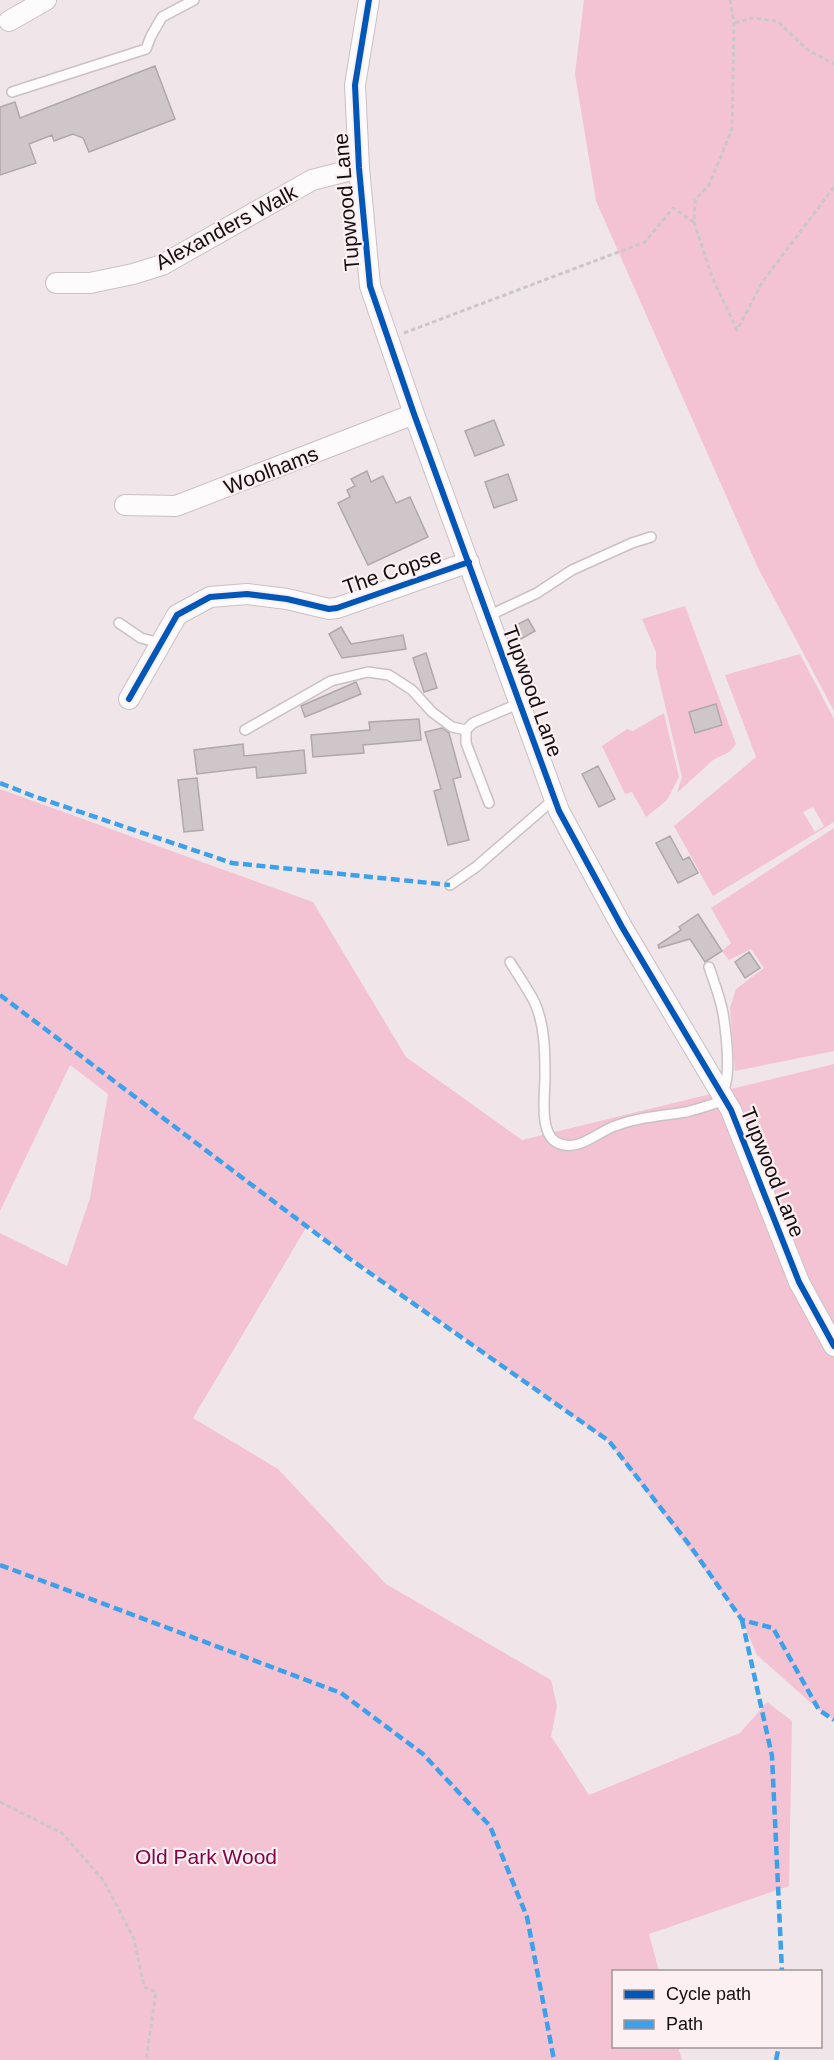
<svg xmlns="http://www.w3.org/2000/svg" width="834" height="2060" font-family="Helvetica,sans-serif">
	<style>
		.green { fill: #f4c3d3; fill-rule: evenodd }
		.building { fill: #cec6c8; stroke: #b0a8aa; stroke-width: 1.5 }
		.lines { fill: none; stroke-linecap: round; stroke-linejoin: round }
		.lane-casing { stroke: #cac1c4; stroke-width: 12 }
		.street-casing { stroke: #cac1c4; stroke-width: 22 }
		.path { stroke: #cbc7c8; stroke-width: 3; stroke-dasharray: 4.5 3; stroke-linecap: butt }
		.lane { stroke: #fdfbfc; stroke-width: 9 }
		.street { stroke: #fdfbfc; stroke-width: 20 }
		.quiet { stroke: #3da1ea; stroke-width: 4.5; stroke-dasharray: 9 4.5; stroke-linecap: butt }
		.cycleway-casing { stroke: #fcf0f3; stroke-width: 10 }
		.cycleway { stroke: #0057b8; stroke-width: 6 }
		.labels { text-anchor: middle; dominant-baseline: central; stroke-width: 4.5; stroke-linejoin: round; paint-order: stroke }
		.street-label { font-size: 21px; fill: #150e10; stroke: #fcf0f3 }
		.park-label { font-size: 21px; fill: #810645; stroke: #fcf0f3 }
	</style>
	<rect width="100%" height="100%" fill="#f0e5e8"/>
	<path class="green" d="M 584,0 L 834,0 L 834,711 L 758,568 L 596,201 L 575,74 Z
		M 685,606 L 736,744 L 729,752 L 713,760 L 677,793 L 682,777 L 656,667 L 656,652 L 642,619 ZM 716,705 L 722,725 L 695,733 L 689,712 Z
		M 800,654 L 834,719 L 834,822 L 713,896 L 674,826 L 756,757 L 725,675 ZM 813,807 L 824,826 L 815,832 L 803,812 Z
		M 664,713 L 679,777 L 667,800 L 646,817 L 632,792 L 625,794 L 602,746 L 627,729 L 633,731 Z
		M 0,789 L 313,902 L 406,1057 L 522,1140 L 834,1064 L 834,1720 L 819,1710 L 757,1655 L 742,1620 L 608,1441 L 307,1226 L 193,1418 L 278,1469 L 386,1584 L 551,1680 L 557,1706 L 551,1736 L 589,1795 L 740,1733 L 767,1702 L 792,1721 L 789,1886 L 649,1934 L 659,1971 L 614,1972 L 614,2046 L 678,2047 L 682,2060 L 0,2060 L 0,1233 L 67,1266 L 90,1198 L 108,1094 L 70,1065 L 0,1211 Z
		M 834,828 L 834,1051 L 735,1071 L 730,1008 L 736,989 L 764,968 L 751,949 L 729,960 L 722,951 L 731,943 L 711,908 Z"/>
	<path class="building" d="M 155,66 L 175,119 L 89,152 L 83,138 L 73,134 L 54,141 L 52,135 L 29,144 L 36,163 L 0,175 L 0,107 L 15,102 L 20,118 Z
		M 494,420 L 504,445 L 475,456 L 465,431 Z
		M 367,471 L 371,482 L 383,476 L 396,503 L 410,497 L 428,537 L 368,565 L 338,503 L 350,497 L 347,490 L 355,486 L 351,479 Z
		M 508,474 L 517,500 L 494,508 L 485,482 Z
		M 528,619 L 535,631 L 521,639 L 514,626 Z
		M 341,627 L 351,644 L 403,635 L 406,649 L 342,658 L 329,634 Z
		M 426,653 L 437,688 L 424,692 L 413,658 Z
		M 356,682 L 361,694 L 305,717 L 301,706 Z
		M 716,704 L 722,725 L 695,733 L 689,712 Z
		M 419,719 L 421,740 L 363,745 L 364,753 L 313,757 L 311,735 L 370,730 L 369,722 Z
		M 442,728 L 449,733 L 461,777 L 453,779 L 469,840 L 448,845 L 434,791 L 441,789 L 425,732 Z
		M 243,744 L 244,756 L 304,750 L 306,773 L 257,778 L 256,767 L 197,774 L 194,750 Z
		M 598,766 L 615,799 L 599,807 L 582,774 Z
		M 197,778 L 203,830 L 184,832 L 178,780 Z
		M 670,836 L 683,860 L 689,857 L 698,873 L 678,883 L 656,843 Z
		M 698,914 L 722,951 L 705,962 L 690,939 L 659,948 L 658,945 L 681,930 L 679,927 Z
		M 749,952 L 760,968 L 745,978 L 735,962 Z"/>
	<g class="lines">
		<g class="lane-casing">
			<path id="lane" d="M 12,92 L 146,49 L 151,36 L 162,17 L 194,0
				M 488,616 L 537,593 L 572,570 L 632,543 L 651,537
				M 119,623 L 141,638 L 160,643
				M 245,730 L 331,681 L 368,672 L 389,675 L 412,690 L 432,712 L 452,727 L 466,730
				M 489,803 L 466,743 L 466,730 L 473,723 L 520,703
				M 450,885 L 476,867 L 554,799
				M 510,962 C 518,975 527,988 534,1001 C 545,1024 545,1053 545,1077 C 545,1094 539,1132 556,1142 C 577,1154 597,1132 615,1126 C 638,1117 662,1116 686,1112 C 699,1109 713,1104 725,1100
				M 709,967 C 714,982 720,997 723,1013 C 726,1032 732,1078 722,1093"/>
		</g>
		<g class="street-casing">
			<path id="street" d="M 369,0 L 355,85 L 359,168 L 370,286 L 414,414 L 559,811 L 622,927 L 731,1110 L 799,1282 L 834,1346
				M 9,21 L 46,0
				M 56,283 L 90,283 L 133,274 L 162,265 L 312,180 L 359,168
				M 125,505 L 176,506 L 414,414
				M 129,699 L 177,615 L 210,597 L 247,594 L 287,599 L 329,609 L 337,608 L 469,562"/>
		</g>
		<path class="path" d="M 735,23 L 753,18 L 777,21 L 808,50 L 834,64
			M 694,222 L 712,277 L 737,330 L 763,281 L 834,187
			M 404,333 L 645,242 L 673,208 L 694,222 L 695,200 L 709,185 L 732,129 L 734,23 L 730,0
			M 0,1802 L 62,1833 L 104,1881 L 134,1939 L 144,1987 L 156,1992 L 146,2060"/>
		<use href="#lane" class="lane"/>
		<use href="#street" class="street"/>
		<path class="quiet" d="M 0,783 L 33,796 L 232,863 L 450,885
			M 0,995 L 350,1259 L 609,1441 L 691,1547 L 742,1620 L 773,1628 L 819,1710 L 834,1720
			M 0,1565 L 341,1693 L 423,1754 L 490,1826 L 527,1917 L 554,2060
			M 742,1620 L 772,1756 L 782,1972
			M 776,2060 L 779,2046"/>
		<g class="cycleway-casing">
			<path id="cycleway" d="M 369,0 L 355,85 L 359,168 L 370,286 L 414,414 L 559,811 L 622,927 L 731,1110 L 799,1282 L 834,1346
				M 129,699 L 177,615 L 210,597 L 247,594 L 287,599 L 329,609 L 337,608 L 469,562"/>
		</g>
		<use href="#cycleway" class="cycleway"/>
	</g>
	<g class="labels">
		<g class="street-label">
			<text transform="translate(346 202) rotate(-95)">Tupwood Lane</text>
			<text transform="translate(226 227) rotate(-28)">Alexanders Walk</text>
			<text transform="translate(271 470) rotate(-21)">Woolhams</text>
			<text transform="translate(392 571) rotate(-19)">The Copse</text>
			<text transform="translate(533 691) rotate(70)">Tupwood Lane</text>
			<text transform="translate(773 1172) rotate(68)">Tupwood Lane</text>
		</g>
		<g class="park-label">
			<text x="206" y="1856">Old Park Wood</text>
		</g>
	</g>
	<rect x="612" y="1970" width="210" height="78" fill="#fcf0f3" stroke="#a09698" stroke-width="1.5"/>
	<rect x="624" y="1990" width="30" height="9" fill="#0057b8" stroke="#a09698" stroke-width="1.5"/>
	<text x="666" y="2000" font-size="18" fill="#150e10">Cycle path</text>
	<rect x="624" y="2020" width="30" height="9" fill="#3da1ea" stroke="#a09698" stroke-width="1.5"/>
	<text x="666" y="2030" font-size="18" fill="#150e10">Path</text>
</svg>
